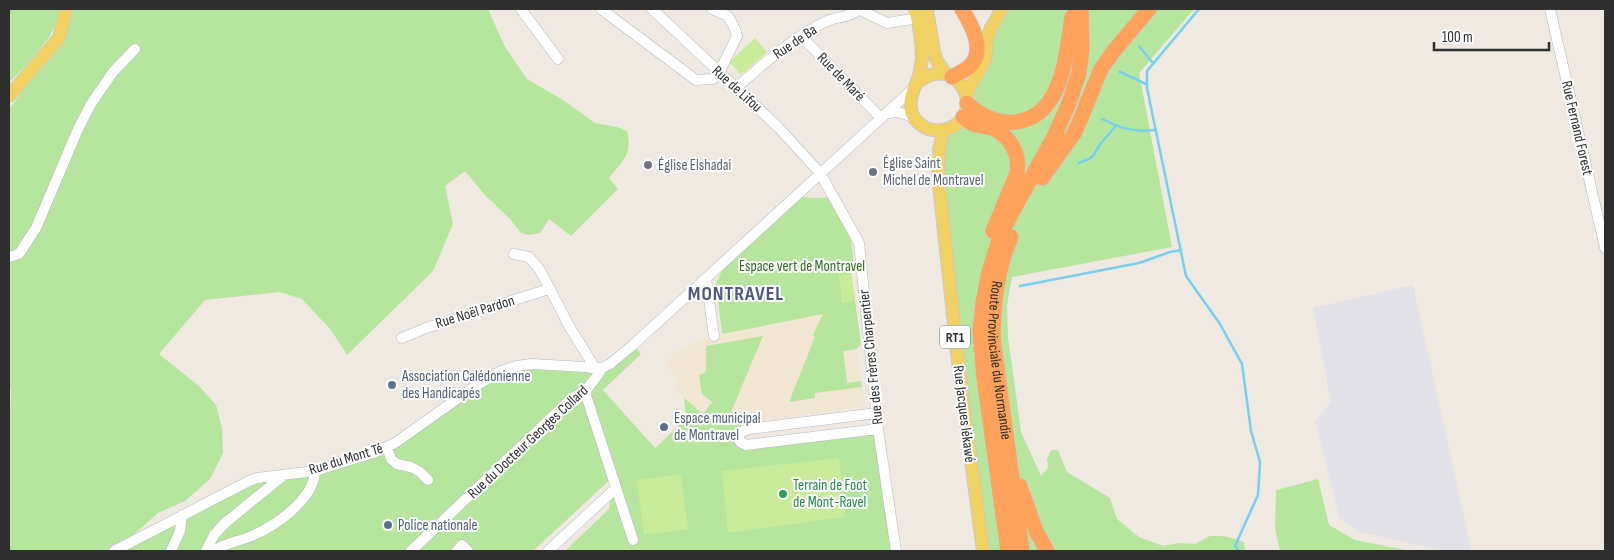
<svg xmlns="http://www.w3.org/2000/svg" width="1614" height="560" font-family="'Sofia Sans Condensed',sans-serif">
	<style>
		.industrial { fill: #e3e1e8 }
		.education { fill: #f0e6d1 }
		.green { fill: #b6e59e }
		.pitch { fill: #c9ec9a }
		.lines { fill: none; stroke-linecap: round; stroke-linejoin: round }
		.stream { stroke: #75cff0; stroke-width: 2.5 }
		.minor-casing { stroke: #b4b7c1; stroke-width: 11 }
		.major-casing { stroke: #c9c9c9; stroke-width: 14 }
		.highway-casing { stroke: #c9c9c9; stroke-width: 16 }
		.minor { stroke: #fff; stroke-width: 10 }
		.major { stroke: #f2d163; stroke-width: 12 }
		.highway { stroke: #ffa35c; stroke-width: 15 }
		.worship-dot { fill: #6b7280; stroke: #fff; stroke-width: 2 }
		.service-dot { fill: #5c6f8a; stroke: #fff; stroke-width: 2 }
		.leisure-dot { fill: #2e9e5b; stroke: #fff; stroke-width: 2 }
		.labels { text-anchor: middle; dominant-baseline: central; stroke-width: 4; stroke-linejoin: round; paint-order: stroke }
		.shield { fill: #fff; stroke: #6d6d6d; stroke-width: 1 }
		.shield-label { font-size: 14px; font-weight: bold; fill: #2e2e2e }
		.street-label { font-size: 15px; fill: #2e2e2e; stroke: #fff }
		.worship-label { font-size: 15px; fill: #5b616d; stroke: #fff; text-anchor: start }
		.park-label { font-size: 15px; fill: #2c6e1b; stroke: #fff }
		.service-label { font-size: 15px; fill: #4e5e75; stroke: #fff; text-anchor: start }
		.leisure-label { font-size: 15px; fill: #27864d; stroke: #fff; text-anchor: start }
		.district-label { font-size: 20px; font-weight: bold; letter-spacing: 1px; fill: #4d5680; stroke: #fff }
	</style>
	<rect width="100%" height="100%" fill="#efe9e1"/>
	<path class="industrial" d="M 1413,285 L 1471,548 L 1463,551 L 1445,551 L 1359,532 L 1339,518 L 1315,421 L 1331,402 L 1313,308 Z"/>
	<path class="education" d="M 856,307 L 861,344 L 857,349 L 864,402 L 860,407 L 750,423 L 713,402 L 703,414 L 673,389 L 679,378 L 664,362 L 676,352 L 702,339 L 709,336 Z"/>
	<path class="green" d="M 9,9 L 62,9 L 50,36 L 30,61 L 9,83 Z
		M 70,9 L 488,9 L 505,47 L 527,79 L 563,100 L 595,123 L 617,127 L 627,131 C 633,155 623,160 609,178 L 618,189 L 571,236 L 549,219 L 540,233 L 529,235 L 521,233 L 510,219 L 485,195 L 465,171 L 445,186 L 453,224 L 433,271 L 347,355 L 331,330 L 302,299 L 280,292 L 205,300 L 159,354 L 200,387 L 216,405 L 222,429 L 223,453 L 210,479 L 185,501 L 158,513 L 123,544 L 235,487 L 373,453 L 516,366 L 597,368 L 633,345 L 641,354 L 603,390 L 655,448 L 686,419 L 684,398 L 703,414 L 712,402 L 702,394 L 699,375 L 706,372 L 706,346 L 763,336 L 731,412 L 750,423 L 740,425 L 734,431 C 733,438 734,444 741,448 L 879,435 L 896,551 L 565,551 L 609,509 L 613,477 L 533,551 L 9,551 L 9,420 L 10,416 L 11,391 L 9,387 L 9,109 L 62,39 Z
		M 1010,9 L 1194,9 L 1139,73 L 1172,247 L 1012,277 L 1007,305 L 1008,337 L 1021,432 L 1041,476 L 1048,468 L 1047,459 L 1051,450 L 1058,450 L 1067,472 L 1110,498 L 1117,519 L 1139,537 L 1163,546 L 1180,543 L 1195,544 L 1210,536 L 1224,536 L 1244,542 L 1245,551 L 976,551 L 932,146 L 965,124 L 994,34 L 1003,16 Z
		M 802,197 L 816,198 L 830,197 L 851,240 L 855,271 L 851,272 L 861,344 L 857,349 L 843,351 L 847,383 L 861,381 L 862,387 L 815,393 L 815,398 L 789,402 L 815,337 L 813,335 L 823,314 L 722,334 L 716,283 L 722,271 Z
		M 1318,479 L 1329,525 L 1355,540 L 1410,551 L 1280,551 L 1275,529 L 1276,490 Z"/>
	<path class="pitch" d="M 755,38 L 767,52 L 741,75 L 729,62 Z
		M 851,274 L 854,301 L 842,303 L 839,276 Z
		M 839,458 L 845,517 L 728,533 L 722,471 Z
		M 681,474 L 688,529 L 644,535 L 637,480 Z"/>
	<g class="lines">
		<path class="stream" d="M 1199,9 L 1147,71 L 1147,88 L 1186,276 L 1220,324 L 1242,364 L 1251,431 L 1260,462 L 1258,495 L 1235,546 L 1239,551
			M 1139,46 L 1152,62
			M 1120,72 L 1146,84
			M 1102,119 C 1119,128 1135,133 1154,130
			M 1079,163 L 1089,159 L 1093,156 L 1101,143 L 1116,126
			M 1020,286 L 1139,263 L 1170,252 L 1181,250"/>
		<g class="minor-casing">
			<path id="minor" d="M 521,9 L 558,59
				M 601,9 L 696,80 L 713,79 L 719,73 L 737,36 L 735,29 L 728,16 L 712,9
				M 652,9 L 778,127 L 820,173 L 859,243 L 878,429 L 896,551
				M 858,9 L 887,23 L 918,18
				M 1550,9 L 1605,248
				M 801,36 L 880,117
				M 737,87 C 765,63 793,37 827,21 C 837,16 851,18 858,9
				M 888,113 L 897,112 L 914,117
				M 514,254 L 529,257 L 540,270 L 569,326 L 592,363 L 591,368
				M 9,257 L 19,254 L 36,228 L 78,129 L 91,104 L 113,72 L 135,49
				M 706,278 L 714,336
				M 402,338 L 426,328 L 549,289
				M 585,392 L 633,540
				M 877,413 L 749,429 L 741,432 L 738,437 L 740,442 L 746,445 L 878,429
				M 387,447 L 391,459 L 397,464 L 411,467 L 420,472 L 428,480
				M 114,551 L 249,481 L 257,478 L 315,471 L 373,453 L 395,443 L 474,387 L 499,372 L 516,366 L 532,364 L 602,368 L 610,364 L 633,345 L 914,88
				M 171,551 L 180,531 L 182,515
				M 206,551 L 214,535 L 225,523 L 284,475
				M 214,551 C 224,543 237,542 249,537 C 274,527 314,500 315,471
				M 411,551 L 570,400 L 576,396 L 585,392 C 590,383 598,377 602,368
				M 457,551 L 462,545 L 468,551
				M 548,551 L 616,488"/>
		</g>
		<g class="major-casing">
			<path id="major" d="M 915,9 C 919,24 922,42 922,58 C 921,66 920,76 916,84 C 909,99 906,116 924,127 C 932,131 941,132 950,128 C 988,112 956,50 917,83
				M 927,9 L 934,52 L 937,61 L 946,74
				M 9,96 L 59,38 L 66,9
				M 967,96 L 970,87 L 985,61 L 987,39 L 991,28 L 1002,9
				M 943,130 C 938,149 938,166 939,185 L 958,361 L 983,551"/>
		</g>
		<g class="highway-casing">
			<g id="highway">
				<path d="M 952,77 C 958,74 964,71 969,67 C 987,51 971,24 962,9"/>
				<path d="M 967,103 C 980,115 996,124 1015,122 C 1063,117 1066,54 1072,17"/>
				<path d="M 963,117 C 966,119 969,122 973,124 C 979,126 986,126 992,128 C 1010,136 1020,153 1017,173 L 993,231"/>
				<path d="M 1042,178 L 1075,132 L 1101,69 L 1113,52 L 1149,9"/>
				<path id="s1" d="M 1011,237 C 996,272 994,301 993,339 L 1022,551"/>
				<path d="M 1020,486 L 1036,531 L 1047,551"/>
				<path d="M 1008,551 L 984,378 L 980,330 L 983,303 L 989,272 L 1000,237 L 1011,214 L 1054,137 L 1069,103 L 1079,73 L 1082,49 L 1081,9"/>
			</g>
		</g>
		<use href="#minor" class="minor"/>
		<use href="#major" class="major"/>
		<use href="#highway" class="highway"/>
	</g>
	<g class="worship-dot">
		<circle cx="648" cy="165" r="5"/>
		<circle cx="873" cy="172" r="5"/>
	</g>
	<g class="service-dot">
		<circle cx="392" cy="385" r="5"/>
		<circle cx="664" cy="427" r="5"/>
		<circle cx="388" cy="525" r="5"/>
	</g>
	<circle class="leisure-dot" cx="783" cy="494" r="5"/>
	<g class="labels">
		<rect class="shield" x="940" y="325.5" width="30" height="23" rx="4"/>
		<g class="shield-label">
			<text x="955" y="337">RT1</text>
		</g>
		<g class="street-label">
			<text transform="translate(795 42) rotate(-34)">Rue de Ba</text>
			<text transform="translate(841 77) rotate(46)">Rue de Maré</text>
			<text transform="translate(737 89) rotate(42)">Rue de Lifou</text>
			<text transform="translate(1577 128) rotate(77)">Rue Fernand Forest</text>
			<text transform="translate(475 312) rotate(-17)">Rue Noël Pardon</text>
			<text transform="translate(871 357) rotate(-96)">Rue des Frères Charpentier</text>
			<text stroke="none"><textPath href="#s1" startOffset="126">Route Provinciale du Normandie</textPath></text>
			<text transform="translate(964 414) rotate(83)">Rue Jacques Iékawé</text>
			<text transform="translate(528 442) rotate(-43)">Rue du Docteur Georges Collard</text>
			<text transform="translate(346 459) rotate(-17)">Rue du Mont Té</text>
		</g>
		<g class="worship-label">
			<text x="883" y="163">Église Saint<tspan x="883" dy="17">Michel de Montravel</tspan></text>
			<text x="658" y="165">Église Elshadai</text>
		</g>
		<g class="park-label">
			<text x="802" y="266">Espace vert de Montravel</text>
		</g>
		<g class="service-label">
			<text x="402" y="376">Association Calédonienne<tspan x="402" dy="17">des Handicapés</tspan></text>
			<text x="674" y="418">Espace municipal<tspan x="674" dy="17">de Montravel</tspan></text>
			<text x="398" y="525">Police nationale</text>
		</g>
		<g class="leisure-label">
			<text x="793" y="485">Terrain de Foot<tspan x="793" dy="17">de Mont-Ravel</tspan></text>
		</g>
		<g class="district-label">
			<text x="736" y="294">MONTRAVEL</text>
		</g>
	</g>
	<rect width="1614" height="560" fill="none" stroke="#2e2e2e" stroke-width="20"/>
	<path d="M1434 42v8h115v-8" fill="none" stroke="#2e2e2e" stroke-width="2.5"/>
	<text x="1442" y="42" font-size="15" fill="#2e2e2e" stroke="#ffffff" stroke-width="4" paint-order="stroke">100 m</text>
</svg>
